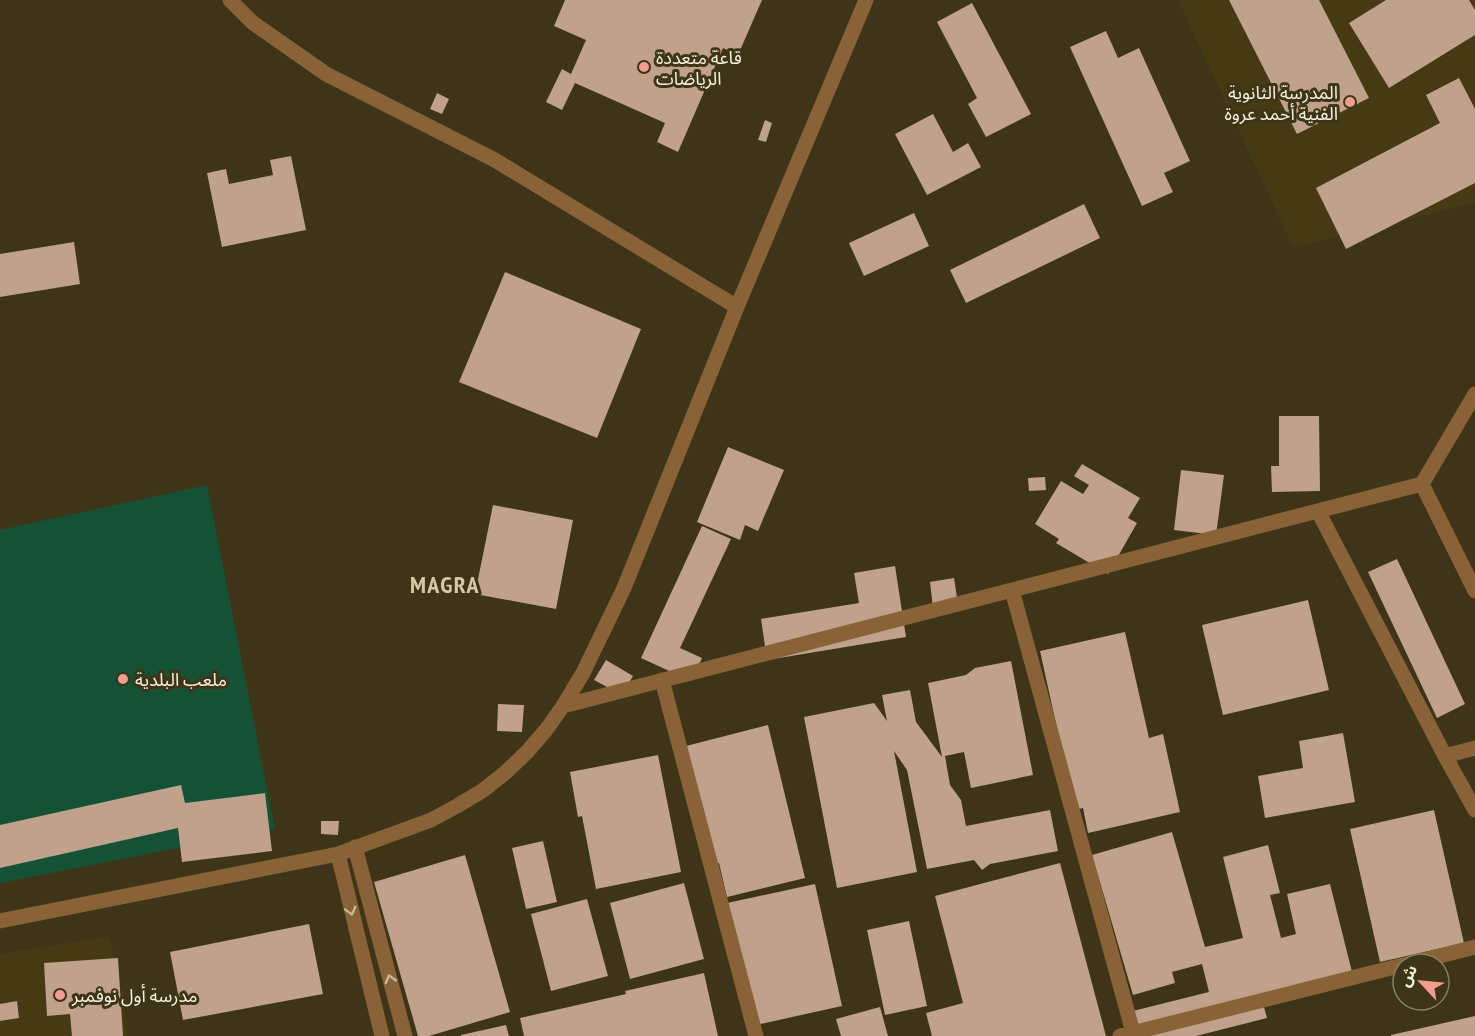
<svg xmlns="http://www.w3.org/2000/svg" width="1475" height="1036" font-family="'PT Sans Narrow','Noto Sans Arabic',sans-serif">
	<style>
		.built { fill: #463a15 }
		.green { fill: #155135 }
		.building { fill: #bfa18c }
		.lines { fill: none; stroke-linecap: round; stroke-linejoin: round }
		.minor { stroke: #896337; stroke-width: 15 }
		.oneway { stroke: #cab89c }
		.poi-dot { fill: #f59c91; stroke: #3e3417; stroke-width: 2 }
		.labels { text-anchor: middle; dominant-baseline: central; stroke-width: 6; stroke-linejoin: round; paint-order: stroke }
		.poi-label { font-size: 18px; fill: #f6f0df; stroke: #3e3417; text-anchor: start }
		.district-label { font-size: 24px; font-weight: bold; letter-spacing: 1.5px; fill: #d4c8a7; stroke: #3e3417 }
	</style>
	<rect width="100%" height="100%" fill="#3e3417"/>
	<path class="built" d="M 1178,0 L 1475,0 L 1475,203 L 1293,247 Z
		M 110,936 L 128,1036 L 0,1036 L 0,954 Z"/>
	<path class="green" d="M 207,485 L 275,829 L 0,883 L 0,530 Z"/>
	<path class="building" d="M 565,0 L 762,0 L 738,55 L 723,48 L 678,152 L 657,142 L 665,123 L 575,83 L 562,110 L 546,102 L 562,69 L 571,74 L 586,40 L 554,26 Z
		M 1229,0 L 1319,0 L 1369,98 L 1297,134 Z
		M 1386,0 L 1469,0 L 1475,10 L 1475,35 L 1389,88 L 1349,23 Z
		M 972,3 L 1031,114 L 986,137 L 968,104 L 977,98 L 937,22 Z
		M 1106,31 L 1118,58 L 1139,48 L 1190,161 L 1164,173 L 1173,192 L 1142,206 L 1070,47 Z
		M 1459,78 L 1475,109 L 1475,183 L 1346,249 L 1316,188 L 1440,123 L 1426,95 Z
		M 437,93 L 449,99 L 442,114 L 430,109 Z
		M 933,114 L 953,152 L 968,143 L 981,167 L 927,195 L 895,134 Z
		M 765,120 L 772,123 L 766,142 L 758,140 Z
		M 291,156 L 306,230 L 222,247 L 207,173 L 226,169 L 229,184 L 273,175 L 270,160 Z
		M 1084,204 L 1100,238 L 966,303 L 950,270 Z
		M 914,213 L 929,246 L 864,276 L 849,243 Z
		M 74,242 L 80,284 L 0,297 L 0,254 Z
		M 505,272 L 641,329 L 597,438 L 459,382 Z
		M 1279,416 L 1319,416 L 1320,491 L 1272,492 L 1271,466 L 1279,466 Z
		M 728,447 L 784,470 L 758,531 L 745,525 L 740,540 L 697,522 Z
		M 1082,464 L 1140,498 L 1128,518 L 1137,523 L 1108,574 L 1056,543 L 1059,539 L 1035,524 L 1061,481 L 1083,494 L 1089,485 L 1074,476 Z
		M 1181,470 L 1224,475 L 1216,535 L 1174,530 Z
		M 1045,477 L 1046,490 L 1029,491 L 1028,478 Z
		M 493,505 L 573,520 L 556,609 L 475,594 Z
		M 702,526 L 731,539 L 680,648 L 702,658 L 691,681 L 641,658 Z
		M 1397,559 L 1465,704 L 1437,718 L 1368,572 Z
		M 895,566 L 906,637 L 767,660 L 761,619 L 859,603 L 854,573 Z
		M 954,578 L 958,604 L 933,608 L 930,582 Z
		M 1308,600 L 1329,690 L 1223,715 L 1202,625 Z
		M 1125,632 L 1149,738 L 1163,734 L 1180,812 L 1088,833 L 1083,808 L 1075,810 L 1040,651 Z
		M 606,660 L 633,676 L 622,695 L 594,680 Z
		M 1011,661 L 1033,775 L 971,788 L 964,752 L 945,756 L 950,785 L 961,800 L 966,826 L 1050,810 L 1058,851 L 990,864 L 982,870 L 974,860 L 927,869 L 907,770 L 894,751 L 917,872 L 837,888 L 804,717 L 874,703 L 887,721 L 882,695 L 910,690 L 916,722 L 942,757 L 928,683 L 966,675 L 975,668 Z
		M 498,704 L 524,705 L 522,732 L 497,731 Z
		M 768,725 L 805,878 L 727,897 L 719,863 L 714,864 L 686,746 Z
		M 1343,733 L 1355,802 L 1265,818 L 1258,776 L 1303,768 L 1299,741 Z
		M 658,755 L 681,872 L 596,889 L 582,816 L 578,817 L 570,772 Z
		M 181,785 L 185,803 L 265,793 L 272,851 L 182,862 L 178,828 L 0,868 L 0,825 Z
		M 1434,810 L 1464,943 L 1380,962 L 1350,829 Z
		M 321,821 L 339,821 L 338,835 L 321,834 Z
		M 1172,832 L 1205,947 L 1243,938 L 1223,857 L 1268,845 L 1280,893 L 1270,895 L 1281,938 L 1296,934 L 1287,894 L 1330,884 L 1355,984 L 1264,1007 L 1267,1018 L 1196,1036 L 1139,1036 L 1133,1011 L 1209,992 L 1202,964 L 1172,972 L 1175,983 L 1133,995 L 1092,855 Z
		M 543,841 L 557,902 L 526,909 L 512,848 Z
		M 465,855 L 510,1012 L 429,1036 L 418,1036 L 374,882 Z
		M 1060,863 L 1106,1036 L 932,1036 L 926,1013 L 963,1003 L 935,896 Z
		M 684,883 L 704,959 L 630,979 L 610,903 Z
		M 815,884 L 842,1006 L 756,1025 L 727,903 Z
		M 587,899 L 608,976 L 551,991 L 531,914 Z
		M 909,921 L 927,1006 L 885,1015 L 867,930 Z
		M 309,924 L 323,994 L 183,1020 L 170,952 Z
		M 118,958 L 123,1036 L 72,1036 L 70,1014 L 47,1016 L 44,963 Z
		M 704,973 L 718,1036 L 524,1036 L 520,1018 L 626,994 L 625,991 Z
		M 17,1001 L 19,1018 L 0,1021 L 0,1004 Z
		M 880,1007 L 888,1036 L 841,1036 L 836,1019 Z
		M 1475,1016 L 1475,1036 L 1391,1036 L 1391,1035 Z
		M 506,1025 L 509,1036 L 461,1036 L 461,1035 Z"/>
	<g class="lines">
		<path class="minor" d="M 230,0 L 253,23 L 326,74 L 493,159 L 737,307
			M 1475,394 L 1422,484 L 1475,591
			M 1318,511 L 1445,756 L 1475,810
			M 1012,590 L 1134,1036
			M 662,680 L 756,1036
			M 563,706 L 1422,484
			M 1445,756 L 1475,748
			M 355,847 L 405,1036
			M 338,854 L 382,1036
			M 0,921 L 338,854 L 431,820 L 457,806 L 482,791 L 505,773 L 527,752 L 546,730 L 563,706 L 583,673 L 624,588 L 737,307 L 866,0
			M 1408,964 L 1475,947
			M 1120,1036 L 1403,965"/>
	</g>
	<defs><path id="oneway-chevron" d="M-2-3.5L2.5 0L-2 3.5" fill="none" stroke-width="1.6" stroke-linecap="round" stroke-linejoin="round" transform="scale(1.5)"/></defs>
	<g class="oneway">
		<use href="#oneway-chevron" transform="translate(351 911) rotate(76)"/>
		<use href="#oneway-chevron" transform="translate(390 979) rotate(-105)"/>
	</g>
	<g class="poi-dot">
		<circle cx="644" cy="67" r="6"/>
		<circle cx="1350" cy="102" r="6"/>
		<circle cx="123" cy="679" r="6"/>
		<circle cx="60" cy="995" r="6"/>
	</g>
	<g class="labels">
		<g class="poi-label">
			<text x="656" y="57">قاعة متعددة<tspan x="656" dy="21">الرياضات</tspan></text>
			<text x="1338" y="92" text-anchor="end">المدرسة الثانوية<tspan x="1338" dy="21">الفنية أحمد عروة</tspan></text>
			<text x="135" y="679">ملعب البلدية</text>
			<text x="72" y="995">مدرسة أول نوفمبر</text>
		</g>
		<g class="district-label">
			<text x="445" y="584">MAGRA</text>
		</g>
	</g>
	<g transform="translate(1421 982) rotate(296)"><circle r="28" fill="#3e3417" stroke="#887f67" stroke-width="1.5"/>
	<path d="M0-4.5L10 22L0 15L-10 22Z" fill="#f59c91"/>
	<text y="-9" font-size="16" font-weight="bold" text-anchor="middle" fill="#f6f0df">ش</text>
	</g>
</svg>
